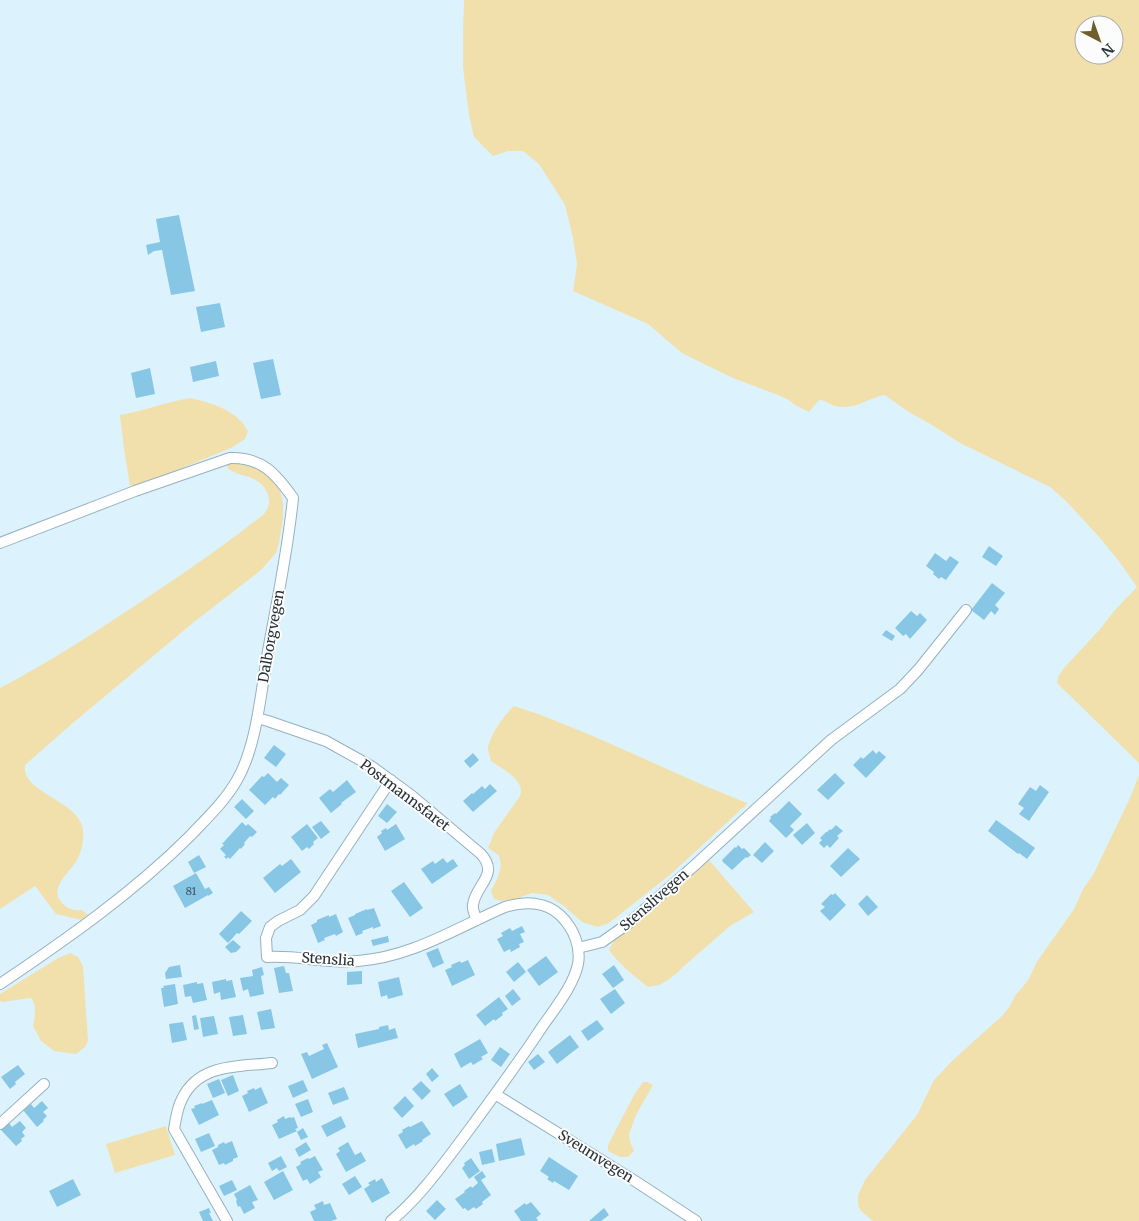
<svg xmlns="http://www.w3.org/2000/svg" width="1139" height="1221" font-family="Merriweather,serif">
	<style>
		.green { fill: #f1e0ac; fill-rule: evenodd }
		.building { fill: #87c6e4 }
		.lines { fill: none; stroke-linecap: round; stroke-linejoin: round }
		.minor-casing { stroke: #96b1be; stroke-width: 12 }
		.minor { stroke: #fff; stroke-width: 10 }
		.labels { text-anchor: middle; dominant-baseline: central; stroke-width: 4; stroke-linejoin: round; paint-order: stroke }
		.number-label { font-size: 11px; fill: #3f5763 }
		.street-label { font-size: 14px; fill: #273238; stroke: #fcfcfc }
	</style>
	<rect width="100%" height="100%" fill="#dcf3fe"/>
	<path class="green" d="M 464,0 L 1139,0 L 1139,763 L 1057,683 L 1058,677 L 1064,668 L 1101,628 L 1114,611 L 1137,587 L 1118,560 L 1100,538 L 1066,501 L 1050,487 L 960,443 L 932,425 L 907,411 L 885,395 C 870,397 858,408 842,407 C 831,407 829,401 819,400 L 809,412 L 795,405 L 789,400 L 778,395 L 733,378 L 704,364 L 682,353 L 648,324 L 573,291 L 577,264 L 573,238 L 565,205 L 539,164 L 523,151 L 508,151 L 493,156 L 474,137 L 469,115 L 463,68 L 463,31 ZM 1084,25 L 1114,25 L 1114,55 L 1084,55 Z
		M 190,398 C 212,403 237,410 248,431 L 245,439 L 233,447 L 144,484 L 130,486 L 124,449 L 120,415 C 144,411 166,402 190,398 Z
		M 226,464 L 239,464 L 255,467 L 266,474 L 273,480 L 280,490 L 283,502 L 283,518 L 279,543 L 276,553 L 261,570 L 194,622 L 74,722 L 25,765 C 21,793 81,801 83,830 C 84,841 82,851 77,860 C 70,873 48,887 62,903 C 68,909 73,911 82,910 L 88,915 L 81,920 L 56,914 L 35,886 L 0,909 L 0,688 C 44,665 86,638 127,611 C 174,580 220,549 264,514 C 276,500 265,482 249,477 C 244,475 239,475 234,472 C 229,470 228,468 226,464 Z
		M 514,706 L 541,715 L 593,736 L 703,785 L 747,803 L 746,805 L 671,874 L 609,923 L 598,927 L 582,922 L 565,907 L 548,895 L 532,893 L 515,899 L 501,901 L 494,899 L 491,891 C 496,882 505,865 498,855 C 496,853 491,850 488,848 L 494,833 L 520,796 C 526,780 502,769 491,761 C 490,757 488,752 488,749 C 489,736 505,714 514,706 Z
		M 1139,775 L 1139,1221 L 873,1221 L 861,1211 L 858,1206 L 858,1195 L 865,1180 L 917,1115 L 934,1080 L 953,1060 L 1003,1015 L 1010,1006 L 1015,996 L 1029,979 L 1036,963 L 1074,909 L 1083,889 L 1093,875 L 1130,798 Z
		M 709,860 L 754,912 L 730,926 L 684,966 L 676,974 L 668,980 L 659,985 L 648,987 C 634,976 619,964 609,950 L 613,942 L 655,908 Z
		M 70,953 L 78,957 L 83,966 L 88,1041 L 85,1047 L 76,1054 L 54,1051 L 41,1041 L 33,1026 C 35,1017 37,1006 31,998 L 2,1002 L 0,1001 L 0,994 L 58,958 Z
		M 643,1082 L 647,1082 L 653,1085 L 637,1113 L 629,1134 L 630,1142 L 634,1151 L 628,1157 L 620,1157 L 608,1151 L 608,1145 L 634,1095 Z
		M 166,1126 L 175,1155 L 115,1173 L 106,1144 Z"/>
	<path class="building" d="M 179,215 L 195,291 L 171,295 L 162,250 L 154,251 L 148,255 L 146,245 L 160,242 L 156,219 Z
		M 220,303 L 225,327 L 201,332 L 196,307 Z
		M 273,359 L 281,395 L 261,399 L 253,363 Z
		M 216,361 L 219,376 L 193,382 L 190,367 Z
		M 150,368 L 155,394 L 136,398 L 131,373 Z
		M 989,546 L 1003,556 L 996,566 L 982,557 Z
		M 935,553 L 946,561 L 950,556 L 959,562 L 946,580 L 941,577 L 939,579 L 933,574 L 934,572 L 926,566 Z
		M 992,583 L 1005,593 L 995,605 L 999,609 L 995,615 L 991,611 L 984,620 L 971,610 Z
		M 911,611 L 917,616 L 920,613 L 927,620 L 910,639 L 906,634 L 903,636 L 895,628 Z
		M 886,630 L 895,636 L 892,641 L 882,635 Z
		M 274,745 L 286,754 L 276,767 L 264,758 Z
		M 873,750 L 876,754 L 879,751 L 886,757 L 866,778 L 853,765 L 861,757 L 863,759 Z
		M 473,753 L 479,760 L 470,768 L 464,761 Z
		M 268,773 L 277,782 L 281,778 L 289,785 L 280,795 L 279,794 L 275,799 L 273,797 L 265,805 L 249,790 L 262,776 L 264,777 Z
		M 835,773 L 845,783 L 828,800 L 817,790 Z
		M 347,780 L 356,792 L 341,803 L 342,804 L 331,813 L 319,798 L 330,789 L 333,792 Z
		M 490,784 L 497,791 L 473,812 L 463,801 L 472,793 L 473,794 L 482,786 L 485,789 Z
		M 1040,785 L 1049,792 L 1029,821 L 1019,814 L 1024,808 L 1018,804 L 1030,787 L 1036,791 Z
		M 242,799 L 254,811 L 246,819 L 234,807 Z
		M 789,801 L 802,814 L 790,826 L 794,830 L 786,838 L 769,821 L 771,818 L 770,817 L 775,813 L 776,814 Z
		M 387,804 L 397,812 L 387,823 L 378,816 Z
		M 996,820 L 1035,848 L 1027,859 L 1019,853 L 1018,854 L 988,831 Z
		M 321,821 L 330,832 L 321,839 L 312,827 Z
		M 242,822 L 246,826 L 248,824 L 257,832 L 252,837 L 250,836 L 244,843 L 245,844 L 241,849 L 240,848 L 230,859 L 228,857 L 227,859 L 224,857 L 226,855 L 220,849 L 224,845 L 222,844 Z
		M 807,823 L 815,833 L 802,845 L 793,835 Z
		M 307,824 L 318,838 L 313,842 L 314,844 L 309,849 L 307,847 L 302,851 L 291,837 Z
		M 396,824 L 405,839 L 385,851 L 377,837 L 382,833 L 381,831 L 386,828 L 387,830 Z
		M 836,825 L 843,831 L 837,836 L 839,838 L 830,848 L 827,845 L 824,848 L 819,843 L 822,840 L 820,838 L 826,832 L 827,832 L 830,829 L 831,830 Z
		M 765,842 L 774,851 L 762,863 L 753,855 Z
		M 738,845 L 742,849 L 744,848 L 751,855 L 747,858 L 746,857 L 732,870 L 723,862 L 722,860 L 735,847 L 736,848 Z
		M 848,848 L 860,859 L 841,877 L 830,866 Z
		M 199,855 L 206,867 L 194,873 L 188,862 Z
		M 443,858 L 447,863 L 453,859 L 458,866 L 432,884 L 421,869 L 433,861 L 435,864 Z
		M 291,859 L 301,872 L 275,893 L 263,878 L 280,864 L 282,866 Z
		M 196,873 L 205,889 L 209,887 L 213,893 L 208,896 L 208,895 L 185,908 L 173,886 Z
		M 404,882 L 423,908 L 410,917 L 391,891 Z
		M 835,893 L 846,905 L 830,921 L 820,911 L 825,907 L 821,904 L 831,894 L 833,895 Z
		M 867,895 L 878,907 L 868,916 L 858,904 Z
		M 374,908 L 381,926 L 373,929 L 373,927 L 362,931 L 363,933 L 356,936 L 348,918 L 355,915 L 355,914 L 367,909 L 367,910 Z
		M 241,911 L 252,921 L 239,934 L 237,933 L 228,943 L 219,934 Z
		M 336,914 L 343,932 L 336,936 L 335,934 L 324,938 L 325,940 L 318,943 L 311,925 L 317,922 L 317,920 L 329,915 L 329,917 Z
		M 522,926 L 525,932 L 520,934 L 524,942 L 519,944 L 520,947 L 511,952 L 510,949 L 504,952 L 497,939 L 503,936 L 501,933 L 510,928 L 512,931 Z
		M 388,936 L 389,942 L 373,946 L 371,940 Z
		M 233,940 L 241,947 L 236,952 L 231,953 L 225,947 Z
		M 438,948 L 444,963 L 433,968 L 426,953 Z
		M 546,956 L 558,972 L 539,986 L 527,970 Z
		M 468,960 L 475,975 L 452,986 L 445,970 L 452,967 L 451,965 L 460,961 L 461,963 Z
		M 518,962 L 526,972 L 514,982 L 506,972 Z
		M 180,965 L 182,977 L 166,979 L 165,973 L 169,967 Z
		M 614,965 L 624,980 L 613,988 L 602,974 Z
		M 284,966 L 286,973 L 289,973 L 293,991 L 279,993 L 274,968 Z
		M 262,967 L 264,975 L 261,976 L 264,994 L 250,997 L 248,989 L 243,991 L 240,978 L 253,976 L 252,970 Z
		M 362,971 L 362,984 L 347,985 L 347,972 Z
		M 399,977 L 403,995 L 388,999 L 387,995 L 381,997 L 378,982 Z
		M 226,979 L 226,981 L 232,980 L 236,997 L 221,1000 L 220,992 L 214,994 L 212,982 Z
		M 197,982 L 197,984 L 203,983 L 207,1000 L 193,1003 L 191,996 L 185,997 L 183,985 Z
		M 175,984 L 178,1004 L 164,1007 L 161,988 L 164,988 L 163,986 Z
		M 513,989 L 521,999 L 512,1006 L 505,996 Z
		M 615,989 L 625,1003 L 611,1014 L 600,999 Z
		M 499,997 L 508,1009 L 502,1013 L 503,1015 L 495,1021 L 494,1019 L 485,1026 L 476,1015 Z
		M 271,1009 L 275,1028 L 261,1030 L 257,1012 Z
		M 196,1015 L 199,1029 L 194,1030 L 192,1016 Z
		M 243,1015 L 247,1034 L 233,1036 L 229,1017 Z
		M 214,1016 L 218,1034 L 203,1037 L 200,1018 Z
		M 597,1020 L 604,1029 L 588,1041 L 581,1031 Z
		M 183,1022 L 187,1040 L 172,1043 L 169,1024 Z
		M 388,1025 L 389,1030 L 395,1028 L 398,1038 L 358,1048 L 355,1034 L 379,1029 L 379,1027 Z
		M 570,1035 L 579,1047 L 557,1064 L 548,1052 Z
		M 480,1039 L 488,1053 L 481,1057 L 483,1059 L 473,1065 L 471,1062 L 461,1068 L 454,1054 Z
		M 327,1043 L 338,1067 L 312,1079 L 301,1054 L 307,1052 L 309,1056 L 324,1049 L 322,1045 Z
		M 500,1047 L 510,1054 L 501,1067 L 491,1060 Z
		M 538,1054 L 545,1062 L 534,1070 L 528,1062 Z
		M 18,1065 L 25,1074 L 15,1082 L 16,1084 L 10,1089 L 1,1077 Z
		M 432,1068 L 439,1076 L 432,1082 L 426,1074 Z
		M 233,1075 L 239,1091 L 228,1096 L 221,1080 Z
		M 219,1079 L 225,1093 L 213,1098 L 207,1084 Z
		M 303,1080 L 308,1091 L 293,1098 L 288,1086 Z
		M 421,1081 L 431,1091 L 422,1100 L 412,1089 Z
		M 460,1084 L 468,1097 L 453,1107 L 444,1094 Z
		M 261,1087 L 268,1103 L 249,1112 L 242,1096 L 248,1093 L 247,1091 L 254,1088 L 255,1090 Z
		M 344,1087 L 349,1099 L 333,1105 L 328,1093 Z
		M 405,1096 L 414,1106 L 402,1118 L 393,1108 Z
		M 308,1099 L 313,1112 L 301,1117 L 295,1104 Z
		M 212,1100 L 219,1115 L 199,1125 L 191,1109 L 195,1108 L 194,1106 L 202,1103 L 202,1104 Z
		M 42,1101 L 48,1108 L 43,1112 L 47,1116 L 43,1120 L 44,1121 L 37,1127 L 23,1110 L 31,1104 L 34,1108 Z
		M 284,1116 L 285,1119 L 290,1117 L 291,1118 L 294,1117 L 298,1128 L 295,1129 L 297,1131 L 279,1139 L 272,1125 L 278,1122 L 277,1120 Z
		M 341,1116 L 346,1127 L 327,1137 L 321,1126 Z
		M 20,1121 L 26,1128 L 22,1132 L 25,1136 L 21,1139 L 22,1141 L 16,1146 L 1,1130 L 9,1123 L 12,1127 Z
		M 422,1121 L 431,1134 L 422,1140 L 423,1141 L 415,1146 L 414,1144 L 406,1149 L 398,1135 L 403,1132 L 402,1130 L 409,1126 L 410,1127 Z
		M 303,1128 L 308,1137 L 301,1140 L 297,1132 Z
		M 209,1133 L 215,1146 L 201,1152 L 195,1139 Z
		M 521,1138 L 525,1155 L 499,1161 L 496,1144 Z
		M 232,1141 L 238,1157 L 233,1159 L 233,1161 L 225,1165 L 224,1163 L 219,1165 L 212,1150 L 218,1147 L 218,1145 L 224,1142 L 225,1144 Z
		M 306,1142 L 311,1150 L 299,1157 L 295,1149 Z
		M 348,1142 L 355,1155 L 361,1152 L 366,1161 L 346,1172 L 336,1154 L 340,1151 L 338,1148 Z
		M 492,1149 L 495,1162 L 482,1165 L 479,1152 Z
		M 281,1156 L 287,1167 L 279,1171 L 277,1168 L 272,1171 L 268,1163 Z
		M 315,1156 L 323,1170 L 318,1172 L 321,1177 L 310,1184 L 307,1179 L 303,1181 L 296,1167 L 301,1164 L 300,1162 L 308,1158 L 309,1159 Z
		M 549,1157 L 578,1176 L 569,1190 L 554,1181 L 553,1183 L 547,1179 L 549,1177 L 540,1171 Z
		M 471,1158 L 480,1171 L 469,1179 L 462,1168 L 465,1165 L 464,1163 Z
		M 283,1171 L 293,1190 L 274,1200 L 264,1182 Z
		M 482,1171 L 486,1177 L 481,1180 L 491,1195 L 482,1202 L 483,1204 L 476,1209 L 474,1207 L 468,1211 L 465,1208 L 463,1209 L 455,1199 L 465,1192 L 464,1191 L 471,1186 L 472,1188 L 478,1183 L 474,1177 Z
		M 355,1176 L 362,1187 L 349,1195 L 342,1184 Z
		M 382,1178 L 390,1193 L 372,1203 L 364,1189 L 370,1185 L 368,1183 L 375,1179 L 376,1182 Z
		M 73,1179 L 81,1195 L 57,1207 L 49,1191 Z
		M 232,1180 L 237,1190 L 224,1196 L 219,1186 Z
		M 250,1185 L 258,1200 L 252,1202 L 255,1208 L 244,1214 L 240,1206 L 238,1207 L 236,1201 L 237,1200 L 234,1194 Z
		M 437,1200 L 446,1209 L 435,1220 L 426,1211 Z
		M 323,1201 L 324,1205 L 330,1203 L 337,1219 L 331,1221 L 314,1221 L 310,1212 L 316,1209 L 314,1205 Z
		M 531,1202 L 541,1214 L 536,1218 L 538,1220 L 537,1221 L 521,1221 L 514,1211 L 525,1203 L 526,1205 Z
		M 209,1208 L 211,1213 L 209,1213 L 213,1221 L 203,1221 L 199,1212 Z
		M 604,1208 L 609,1215 L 601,1221 L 589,1221 Z"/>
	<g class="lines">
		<g class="minor-casing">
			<path id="minor" d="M 0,543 L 135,491 L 230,458 C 262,457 276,474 293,498 C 288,550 277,601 268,651 C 261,690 257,746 237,780 C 225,801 208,817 191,835 C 134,892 67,939 0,984
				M 257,718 L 268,721 L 326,741 L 371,766 L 411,795 L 481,854 C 500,875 475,885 473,905 C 472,910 475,915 477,920
				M 391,780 L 314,896 L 300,910 L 278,921 L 270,927 L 266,938 L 267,957 C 298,955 328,964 358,961 C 412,957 456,928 505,907 C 524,901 546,901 561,916 C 574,929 581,947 578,964 C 573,988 551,1013 538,1033 C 514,1069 488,1104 463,1138 C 441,1167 419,1198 391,1221
				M 578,948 L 602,942 L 629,923 L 695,865 L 831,740 L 900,689 L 918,670 L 966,610
				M 495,1094 L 635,1181 L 696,1221
				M 0,1124 L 44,1084
				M 227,1221 L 174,1129 C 176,1119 177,1108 182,1099 C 199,1063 239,1067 272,1063"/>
		</g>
		<use href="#minor" class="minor"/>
	</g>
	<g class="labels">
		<g class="number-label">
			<text x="191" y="891">81</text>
		</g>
		<g class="street-label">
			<text transform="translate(271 636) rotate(-80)">Dalborgvegen</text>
			<text transform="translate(405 795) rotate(37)">Postmannsfaret</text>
			<text transform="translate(654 900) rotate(-41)">Stenslivegen</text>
			<text transform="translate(328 959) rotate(4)">Stenslia</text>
			<text transform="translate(596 1156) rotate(32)">Sveumvegen</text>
		</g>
	</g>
	<g transform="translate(1099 40) rotate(139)"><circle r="24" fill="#fcfcfc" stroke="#a7abae"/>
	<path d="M0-4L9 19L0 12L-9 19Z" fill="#6e5e2c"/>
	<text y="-8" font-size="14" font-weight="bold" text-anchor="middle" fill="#273238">N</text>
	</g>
</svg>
